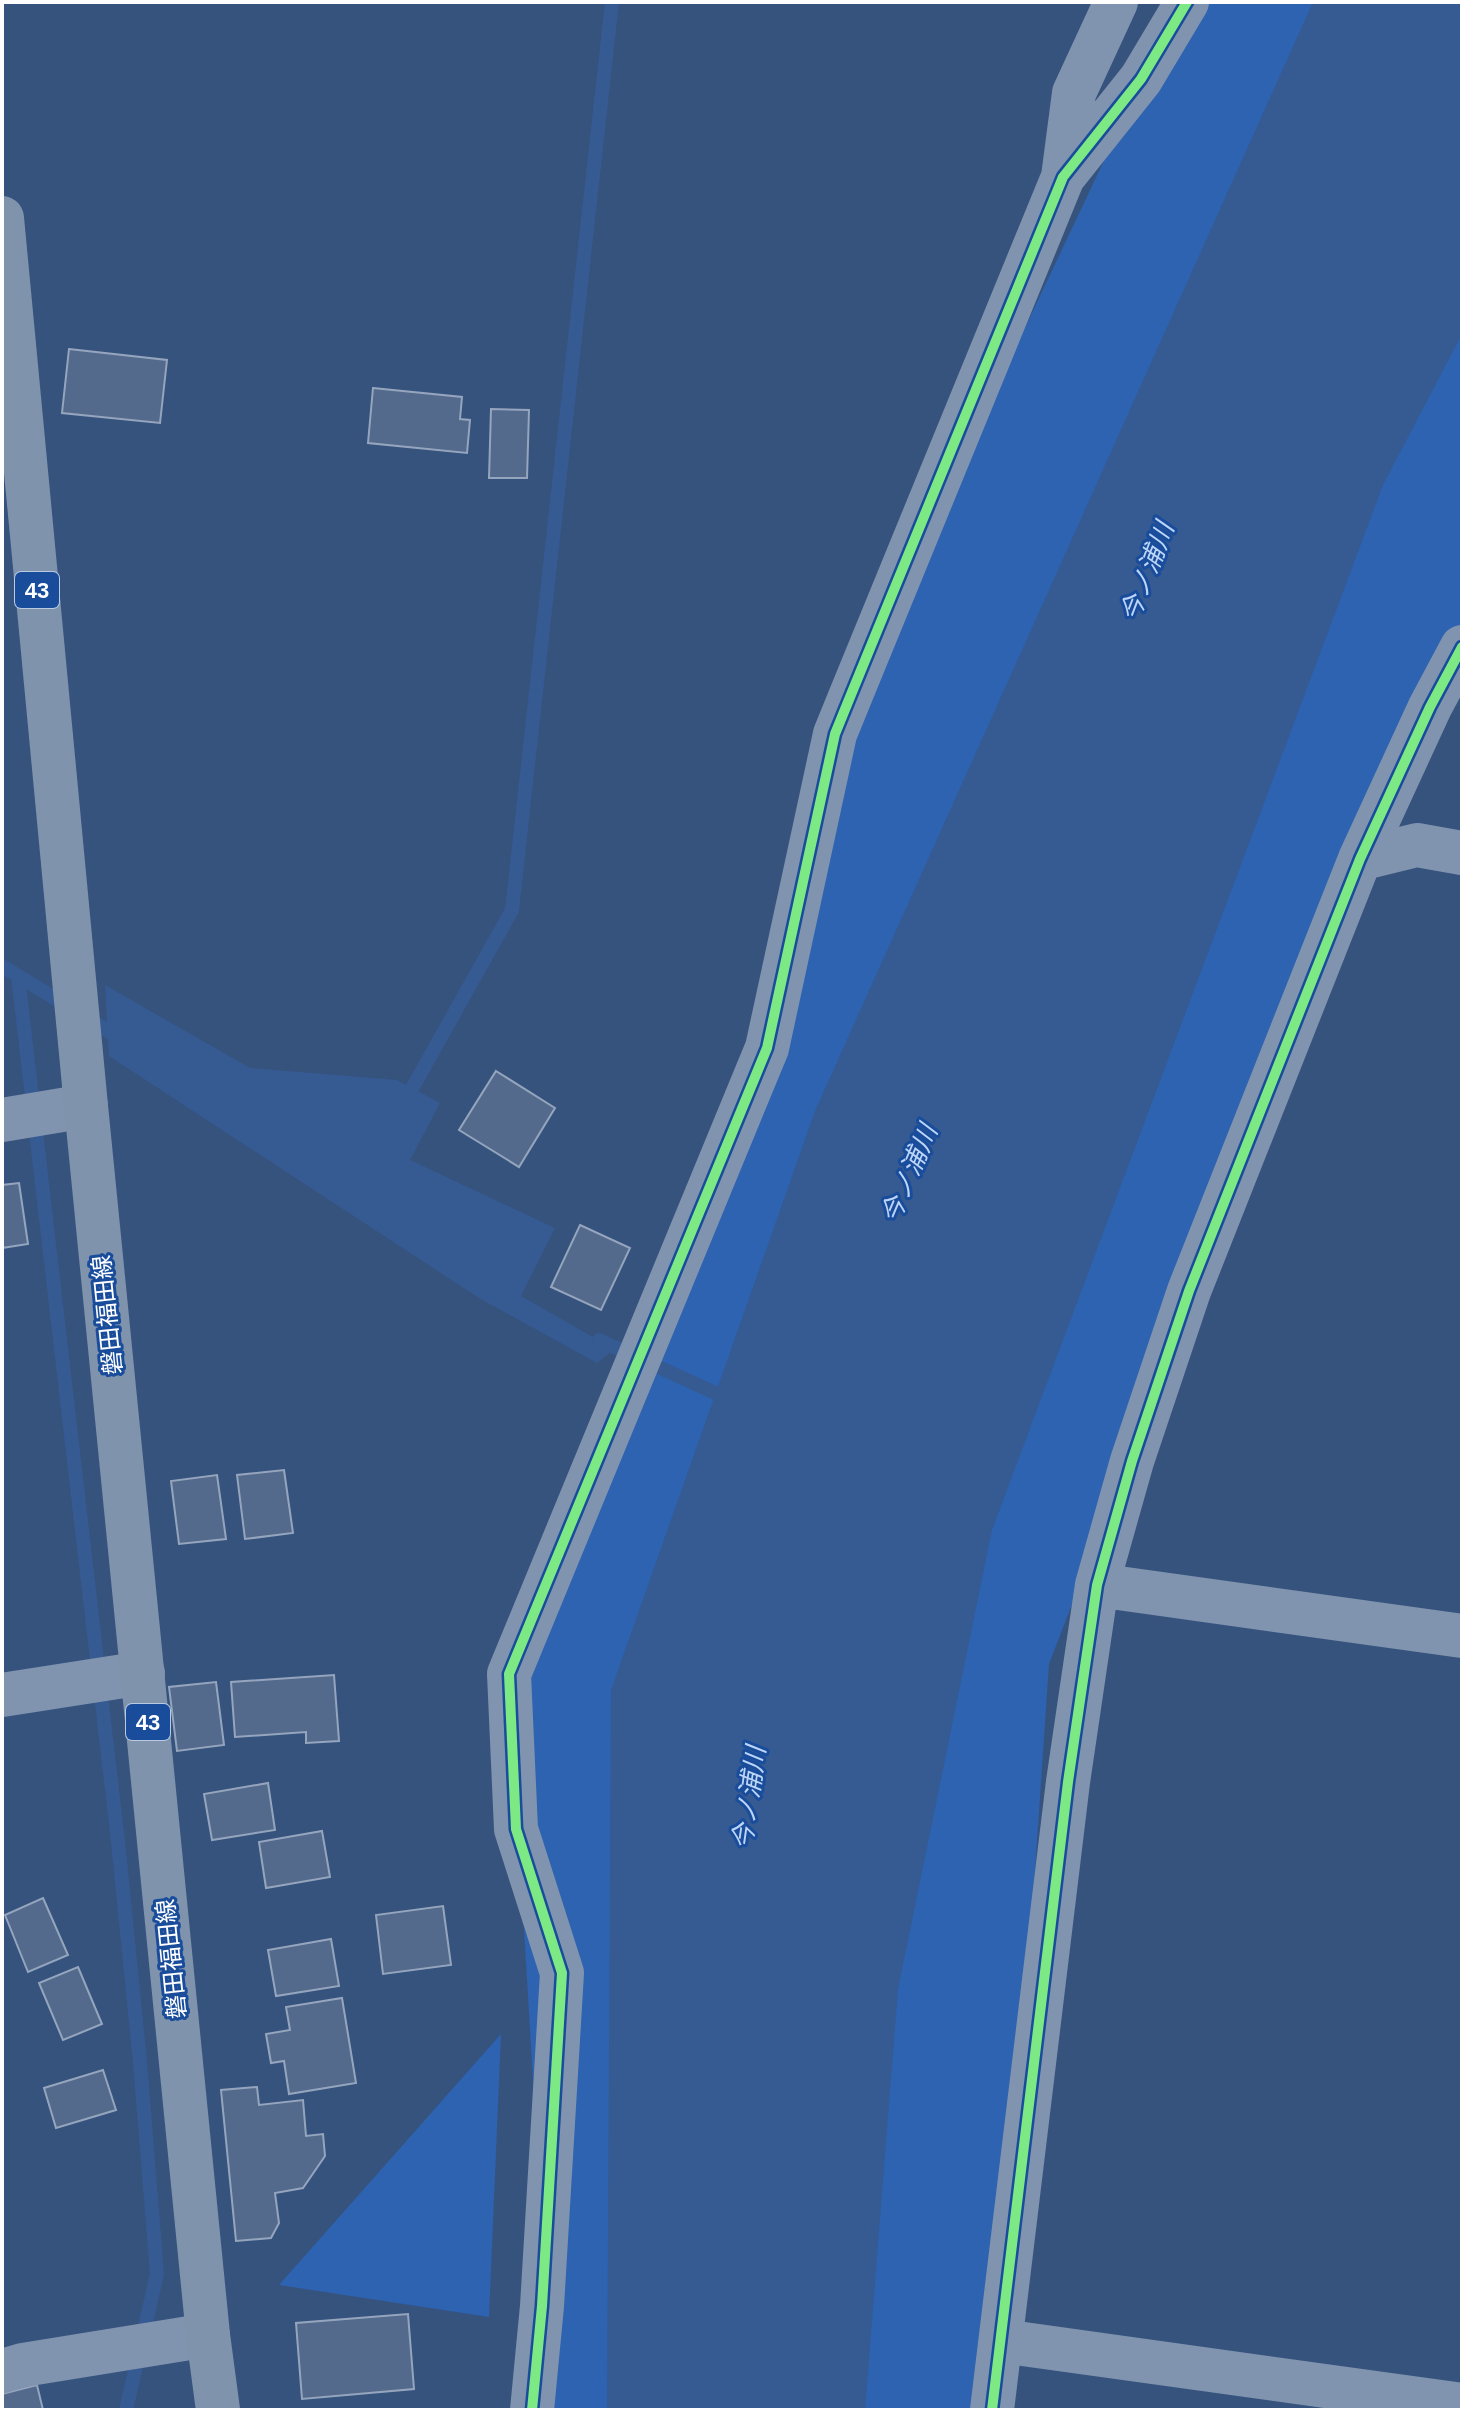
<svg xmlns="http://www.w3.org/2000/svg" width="1464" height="2412" font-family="Arial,'Noto Sans JP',sans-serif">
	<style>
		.green { fill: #2d63b0 }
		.water { fill: #365a92 }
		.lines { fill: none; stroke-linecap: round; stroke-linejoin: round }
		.stream { stroke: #365a92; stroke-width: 14 }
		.building { fill: #536a8c; stroke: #95a5bd; stroke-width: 2 }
		.minor { stroke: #8194af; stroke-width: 44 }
		.major { stroke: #7f93ad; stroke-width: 44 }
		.cycleway-casing { stroke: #194d9b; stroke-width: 15 }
		.cycleway { stroke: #7ce984; stroke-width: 10 }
		.labels { text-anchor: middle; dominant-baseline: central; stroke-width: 6; stroke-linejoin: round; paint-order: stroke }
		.shield { fill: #194d9b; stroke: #bacae1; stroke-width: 2 }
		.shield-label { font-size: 22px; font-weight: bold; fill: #fff }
		.street-label { font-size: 24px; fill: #fff; stroke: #194d9b }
		.water-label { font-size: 26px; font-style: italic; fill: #bcd5f8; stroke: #194d9b }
	</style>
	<rect width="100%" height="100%" fill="#36537e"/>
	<path class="green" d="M 1179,2 L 1462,2 L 1462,661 L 1340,908 L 1049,1664 L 1006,2299 L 995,2410 L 523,2410 L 544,2267 L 509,1674 L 719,1164 L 848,702 Z
		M 501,2034 L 489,2317 L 279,2285 Z"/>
	<path class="water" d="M 1313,2 L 1462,2 L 1462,334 L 1383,485 L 992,1530 L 898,1989 L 865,2410 L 607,2410 L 611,1690 L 815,1111 Z
		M 105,985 L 250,1068 L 397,1080 L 440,1103 L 410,1160 L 555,1228 L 521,1296 L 614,1349 L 597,1363 L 479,1298 L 109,1056 Z"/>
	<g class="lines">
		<path class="stream" d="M 2,966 L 121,1039
			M 18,976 L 118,1842 L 140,2062 L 157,2274 L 126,2410
			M 404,1103 L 512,910 L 612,2
			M 599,1340 L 733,1401"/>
	</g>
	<path class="building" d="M 69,349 L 167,360 L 160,423 L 62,413 Z
		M 373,388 L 462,397 L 460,419 L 470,420 L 467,453 L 368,443 Z
		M 491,409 L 529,410 L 527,478 L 489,478 Z
		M 496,1071 L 555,1108 L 519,1167 L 459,1130 Z
		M 19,1183 L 28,1244 L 2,1248 L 2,1185 Z
		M 580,1225 L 630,1248 L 601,1310 L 551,1287 Z
		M 284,1470 L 293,1533 L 245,1539 L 237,1475 Z
		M 217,1475 L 226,1539 L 179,1544 L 171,1481 Z
		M 334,1675 L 339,1741 L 306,1743 L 306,1732 L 235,1737 L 231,1682 Z
		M 216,1682 L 224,1745 L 177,1751 L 169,1687 Z
		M 268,1783 L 275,1830 L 212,1840 L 204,1794 Z
		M 322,1831 L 330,1877 L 266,1888 L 259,1842 Z
		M 43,1898 L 68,1955 L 28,1972 L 5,1915 Z
		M 443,1906 L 451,1965 L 383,1974 L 376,1915 Z
		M 331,1939 L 339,1986 L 276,1996 L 268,1950 Z
		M 78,1967 L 102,2024 L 63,2040 L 39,1983 Z
		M 342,1998 L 356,2083 L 289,2094 L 284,2061 L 271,2063 L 266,2034 L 290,2030 L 286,2007 Z
		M 103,2070 L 116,2110 L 56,2128 L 44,2088 Z
		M 257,2087 L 259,2105 L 303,2100 L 306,2136 L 323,2134 L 325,2156 L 303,2188 L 275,2193 L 279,2223 L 271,2238 L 236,2241 L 221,2090 Z
		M 408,2314 L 414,2389 L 302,2399 L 296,2323 Z
		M 37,2385 L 43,2410 L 2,2410 L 2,2394 Z"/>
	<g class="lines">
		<path class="minor" d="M 1063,177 L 1074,93 L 1116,2
			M 1360,859 L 1417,845 L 1462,853
			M 2,1120 L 86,1106
			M 1097,1585 L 1462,1636
			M 2,1695 L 143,1673
			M 1001,2341 L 1462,2405
			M 2,2371 L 23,2365 L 208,2335
			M 532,2410 L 542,2306 L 562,1973 L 516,1829 L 509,1674 L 767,1048 L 835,734 L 848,702 L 1063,177 L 1141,79 L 1187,2
			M 992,2410 L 1068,1782 L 1097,1585 L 1132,1461 L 1189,1291 L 1360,859 L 1430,707 L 1462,647"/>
		<path class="major" d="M 2,218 L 86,1106 L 208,2335 L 218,2410"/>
		<g class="cycleway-casing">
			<path id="cycleway" d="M 532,2410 L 542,2306 L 562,1973 L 516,1829 L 509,1674 L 767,1048 L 835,734 L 848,702 L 1063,177 L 1141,79 L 1187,2
				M 992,2410 L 1068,1782 L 1097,1585 L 1132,1461 L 1189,1291 L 1360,859 L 1430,707 L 1462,647"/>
		</g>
		<use href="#cycleway" class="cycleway"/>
	</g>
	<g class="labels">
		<g class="shield">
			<rect x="15" y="572" width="44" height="36" rx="6"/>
			<rect x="126" y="1704" width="44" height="36" rx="6"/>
		</g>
		<g class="shield-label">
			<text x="37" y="590">43</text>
			<text x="148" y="1722">43</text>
		</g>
		<g class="street-label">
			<text transform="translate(107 1315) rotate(-96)">磐田福田線</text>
			<text transform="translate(171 1959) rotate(-96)">磐田福田線</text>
		</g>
		<g class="water-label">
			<text transform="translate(1147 572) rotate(-69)">今ノ浦川</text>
			<text transform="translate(909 1174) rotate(-67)">今ノ浦川</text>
			<text transform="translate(749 1798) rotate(-82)">今ノ浦川</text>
		</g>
	</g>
	<rect width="1464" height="2412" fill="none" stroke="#ffffff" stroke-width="8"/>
</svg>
